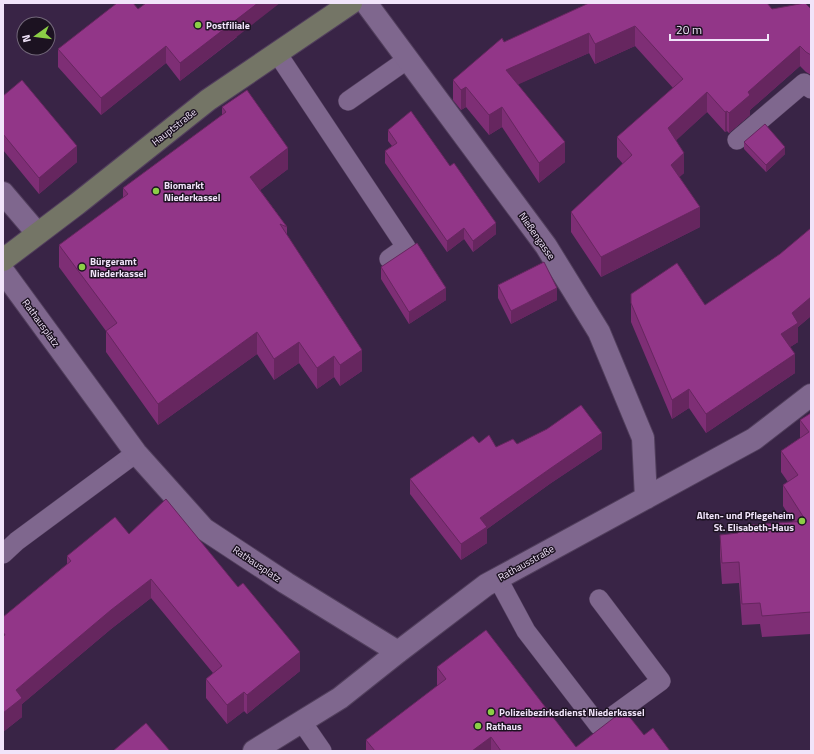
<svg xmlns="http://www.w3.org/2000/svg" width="814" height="754" font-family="'Titillium Web',sans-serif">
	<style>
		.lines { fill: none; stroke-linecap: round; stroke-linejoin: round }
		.lane-casing { stroke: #523f5d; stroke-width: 20 }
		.street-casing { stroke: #523f5d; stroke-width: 24 }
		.secondary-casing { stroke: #523f5d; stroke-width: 24 }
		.lane { stroke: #7f678e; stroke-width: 19 }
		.street { stroke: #7f678e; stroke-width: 22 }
		.secondary { stroke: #747566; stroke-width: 22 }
		.wall { fill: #7e2e75 }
		.shaded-wall { fill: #66265f }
		.building { fill: #923688; stroke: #66265f }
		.poi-dot { fill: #8bce46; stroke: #1c1221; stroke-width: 1.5 }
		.labels { text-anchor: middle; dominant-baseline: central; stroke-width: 3; stroke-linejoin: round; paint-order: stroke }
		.poi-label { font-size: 10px; font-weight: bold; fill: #f1e4fa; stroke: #1c1221; text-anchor: start }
		.street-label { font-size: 10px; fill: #f1e4fa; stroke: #1c1221 }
	</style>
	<rect width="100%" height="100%" fill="#392446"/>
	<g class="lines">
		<g class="lane-casing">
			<path id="lane" d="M 277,53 L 406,247 L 389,259
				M 348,101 L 408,59
				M 737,140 L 804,83 L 811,89
				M 3,554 L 17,541 L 136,453
				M 498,579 L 526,631 L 599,726 L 661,681 L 599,599
				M 302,722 L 322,751"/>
		</g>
		<g class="street-casing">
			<path id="street" d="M 366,3 L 546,246 L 599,332 L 643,438 L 646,498
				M 3,193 L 37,233
				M 3,271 L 136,453 L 204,529 L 286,583 L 398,652
				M 254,751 L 340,698 L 398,652 L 486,585 L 754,439 L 811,395"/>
		</g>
		<g class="secondary-casing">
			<path id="secondary" d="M 3,260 L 77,204 L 208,100 L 351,3"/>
		</g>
		<use href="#lane" class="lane"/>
		<use href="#street" class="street"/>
		<use href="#secondary" class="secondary"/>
	</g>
	<path class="wall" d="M 589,3 L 772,9 L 811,9 L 811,75 L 806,72 L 800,66 L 750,110 L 750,115 L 729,133 L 727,131 L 725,132 L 707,112 L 676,140 L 684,173 L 679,177 L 700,227 L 601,277 L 571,232 L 571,212 L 623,164 L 617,157 L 617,137 L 673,88 L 635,46 L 595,64 L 589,53 L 518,84 L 565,162 L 539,183 L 502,127 L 489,135 L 466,107 L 461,110 L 453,100 L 453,80 L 504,42 Z
		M 138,9 L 237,37 L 180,81 L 166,63 L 101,115 L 58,67 L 58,49 Z
		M 3,96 L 77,162 L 39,194 L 3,150 Z
		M 222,107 L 288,169 L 260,190 L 287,227 L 287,236 L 362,371 L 340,386 L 334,377 L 317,389 L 299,363 L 274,380 L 257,354 L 158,425 L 106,352 L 106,331 L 59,267 L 59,245 L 123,198 L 123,188 L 222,115 Z
		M 388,130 L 496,234 L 473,252 L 464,239 L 447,252 L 385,163 L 385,151 L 392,146 L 388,141 Z
		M 744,142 L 785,154 L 766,172 L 744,149 Z
		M 811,228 L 811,316 L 798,327 L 798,342 L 790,347 L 795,373 L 706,433 L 689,408 L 672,419 L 631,322 L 631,294 L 705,305 L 780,254 Z
		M 381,267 L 446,300 L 409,324 L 381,279 Z
		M 498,285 L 557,300 L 511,324 L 498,298 Z
		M 811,413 L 811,634 L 762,637 L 760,624 L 742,625 L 739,583 L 722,584 L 720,556 L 720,535 L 737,533 L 737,526 L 793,522 L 783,506 L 783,485 L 788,482 L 781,472 L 781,451 L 800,438 L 800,420 Z
		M 479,443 L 496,447 L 517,444 L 602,449 L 551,483 L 487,529 L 487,543 L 461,560 L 410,494 L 410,479 Z
		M 129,534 L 300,671 L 247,714 L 244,711 L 227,724 L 206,698 L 206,679 L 213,673 L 151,598 L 111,629 L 22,704 L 22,717 L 3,732 L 3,617 L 67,564 L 67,556 Z
		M 437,667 L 576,747 L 644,735 L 670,751 L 366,751 L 366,740 L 437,686 Z"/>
	<path class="shaded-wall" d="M 258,3 L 280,3 L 180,81 L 180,63 Z
		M 635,26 L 635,46 L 595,64 L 595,44 Z
		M 589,33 L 589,53 L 506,90 L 506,70 Z
		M 166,46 L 166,63 L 101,115 L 101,98 Z
		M 800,46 L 800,66 L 750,110 L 750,115 L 729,133 L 729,113 L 748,92 Z
		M 466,87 L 466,107 L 461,110 L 461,90 Z
		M 707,92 L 707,112 L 668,148 L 668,128 Z
		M 502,107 L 502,127 L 489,135 L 489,115 Z
		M 727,111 L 727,131 L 725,132 L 725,112 Z
		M 565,142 L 565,162 L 539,183 L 539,163 Z
		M 77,146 L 77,162 L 39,194 L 39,178 Z
		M 785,147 L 785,154 L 766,172 L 766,165 Z
		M 288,148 L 288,169 L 250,198 L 250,177 Z
		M 684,153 L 684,173 L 671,185 L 671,165 Z
		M 700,207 L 700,227 L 601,277 L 601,257 Z
		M 496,223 L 496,234 L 473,252 L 473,241 Z
		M 464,228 L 464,239 L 447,252 L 447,241 Z
		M 446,288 L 446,300 L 409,324 L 409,312 Z
		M 557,288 L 557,300 L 511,324 L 511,311 Z
		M 811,297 L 811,316 L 798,327 L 798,342 L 781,353 L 781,334 L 792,313 Z
		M 257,332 L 257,354 L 158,425 L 158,404 Z
		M 299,342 L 299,363 L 274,380 L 274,359 Z
		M 362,350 L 362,371 L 340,386 L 340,365 Z
		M 795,354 L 795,373 L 706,433 L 706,414 Z
		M 334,356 L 334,377 L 317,389 L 317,368 Z
		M 689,389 L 689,408 L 672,419 L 672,400 Z
		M 602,433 L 602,449 L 551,483 L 487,529 L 487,543 L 461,560 L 461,544 L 480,518 L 551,468 Z
		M 151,579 L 151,598 L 111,629 L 22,704 L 22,717 L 3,732 L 3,713 L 16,690 L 111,610 Z
		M 300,652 L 300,671 L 247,714 L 247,695 Z
		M 244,692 L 244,711 L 227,724 L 227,705 Z
		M 491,737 L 491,751 L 472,751 Z"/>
	<path class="building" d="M 117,3 L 133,3 L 138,9 L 146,3 L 258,3 L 180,63 L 166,46 L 101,98 L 58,49 Z
		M 589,3 L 767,3 L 772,9 L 805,3 L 811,9 L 811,55 L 806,52 L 800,46 L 748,92 L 750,95 L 729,113 L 727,111 L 725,112 L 707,92 L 668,128 L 684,153 L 671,165 L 700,207 L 601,257 L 571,212 L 632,155 L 617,137 L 683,79 L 635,26 L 595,44 L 589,33 L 506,70 L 565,142 L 539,163 L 502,107 L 489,115 L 466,87 L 461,90 L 453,80 L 502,38 L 504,42 Z
		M 22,80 L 77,146 L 39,178 L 3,134 L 3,96 Z
		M 247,90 L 288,148 L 250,177 L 287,227 L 280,224 L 362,350 L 340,365 L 334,356 L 317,368 L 299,342 L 274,359 L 257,332 L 158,404 L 106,331 L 117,323 L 59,245 L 128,194 L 123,188 L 226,112 L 222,107 Z
		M 411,111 L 450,166 L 454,163 L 496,223 L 473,241 L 464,228 L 447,241 L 385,151 L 397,143 L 388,130 Z
		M 765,124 L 785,147 L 766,165 L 744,142 Z
		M 811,228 L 811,297 L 792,313 L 798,323 L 781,334 L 795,354 L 706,414 L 689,389 L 672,400 L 631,303 L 631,294 L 677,263 L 705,305 L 780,254 Z
		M 417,243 L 446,288 L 409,312 L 381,267 Z
		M 544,262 L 557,288 L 511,311 L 498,285 Z
		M 581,405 L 602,433 L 551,468 L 480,518 L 487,527 L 461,544 L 410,479 L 473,436 L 479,443 L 489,435 L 496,447 L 513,439 L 517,444 L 547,429 Z
		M 811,413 L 811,612 L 762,616 L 760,603 L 742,604 L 739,562 L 722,563 L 720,535 L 738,533 L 737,526 L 806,521 L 783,485 L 798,475 L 781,451 L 809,432 L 800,420 Z
		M 166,499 L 238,587 L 243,583 L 300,652 L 247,695 L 244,692 L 227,705 L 206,679 L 222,666 L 151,579 L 111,610 L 16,690 L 22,698 L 3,713 L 3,636 L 5,635 L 3,632 L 3,617 L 71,561 L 67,556 L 115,517 L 129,534 Z
		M 486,630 L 576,747 L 624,710 L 644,735 L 653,728 L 670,751 L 501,751 L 491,737 L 472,751 L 375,751 L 366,740 L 446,679 L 437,667 Z
		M 146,723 L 170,751 L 113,751 Z"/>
	<g class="poi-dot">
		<circle cx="198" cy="25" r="4"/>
		<circle cx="156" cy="191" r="4"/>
		<circle cx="82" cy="267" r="4"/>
		<circle cx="802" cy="521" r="4"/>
		<circle cx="491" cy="712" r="4"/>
		<circle cx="478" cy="726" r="4"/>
	</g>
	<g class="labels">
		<g class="poi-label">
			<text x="206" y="25">Postfiliale</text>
			<text x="164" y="185">Biomarkt<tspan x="164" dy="12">Niederkassel</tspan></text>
			<text x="90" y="261">Bürgeramt<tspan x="90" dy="12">Niederkassel</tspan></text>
			<text x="794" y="515" text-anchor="end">Alten- und Pflegeheim<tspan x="794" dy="12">St. Elisabeth-Haus</tspan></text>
			<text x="499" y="712">Polizeibezirksdienst Niederkassel</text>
			<text x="486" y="726">Rathaus</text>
		</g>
		<g class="street-label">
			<text transform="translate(174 127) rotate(-38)">Hauptstraße</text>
			<text transform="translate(537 236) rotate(55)">Nießengasse</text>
			<text transform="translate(41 323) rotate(54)">Rathausplatz</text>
			<text transform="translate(526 563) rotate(-29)">Rathausstraße</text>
			<text transform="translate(257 564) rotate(34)">Rathausplatz</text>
		</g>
	</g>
	<rect width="814" height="754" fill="none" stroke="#f1e4fa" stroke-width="8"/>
	<g transform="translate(36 36) rotate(256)"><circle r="19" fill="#1c1221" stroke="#716678"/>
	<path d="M0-3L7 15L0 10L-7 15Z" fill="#8bce46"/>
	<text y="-6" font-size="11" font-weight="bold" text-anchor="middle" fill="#f1e4fa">N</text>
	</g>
	<path d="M670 34v6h98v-6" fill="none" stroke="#f1e4fa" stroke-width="2"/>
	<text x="676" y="34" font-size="12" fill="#f1e4fa" stroke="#1c1221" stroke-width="3" paint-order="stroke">20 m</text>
</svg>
